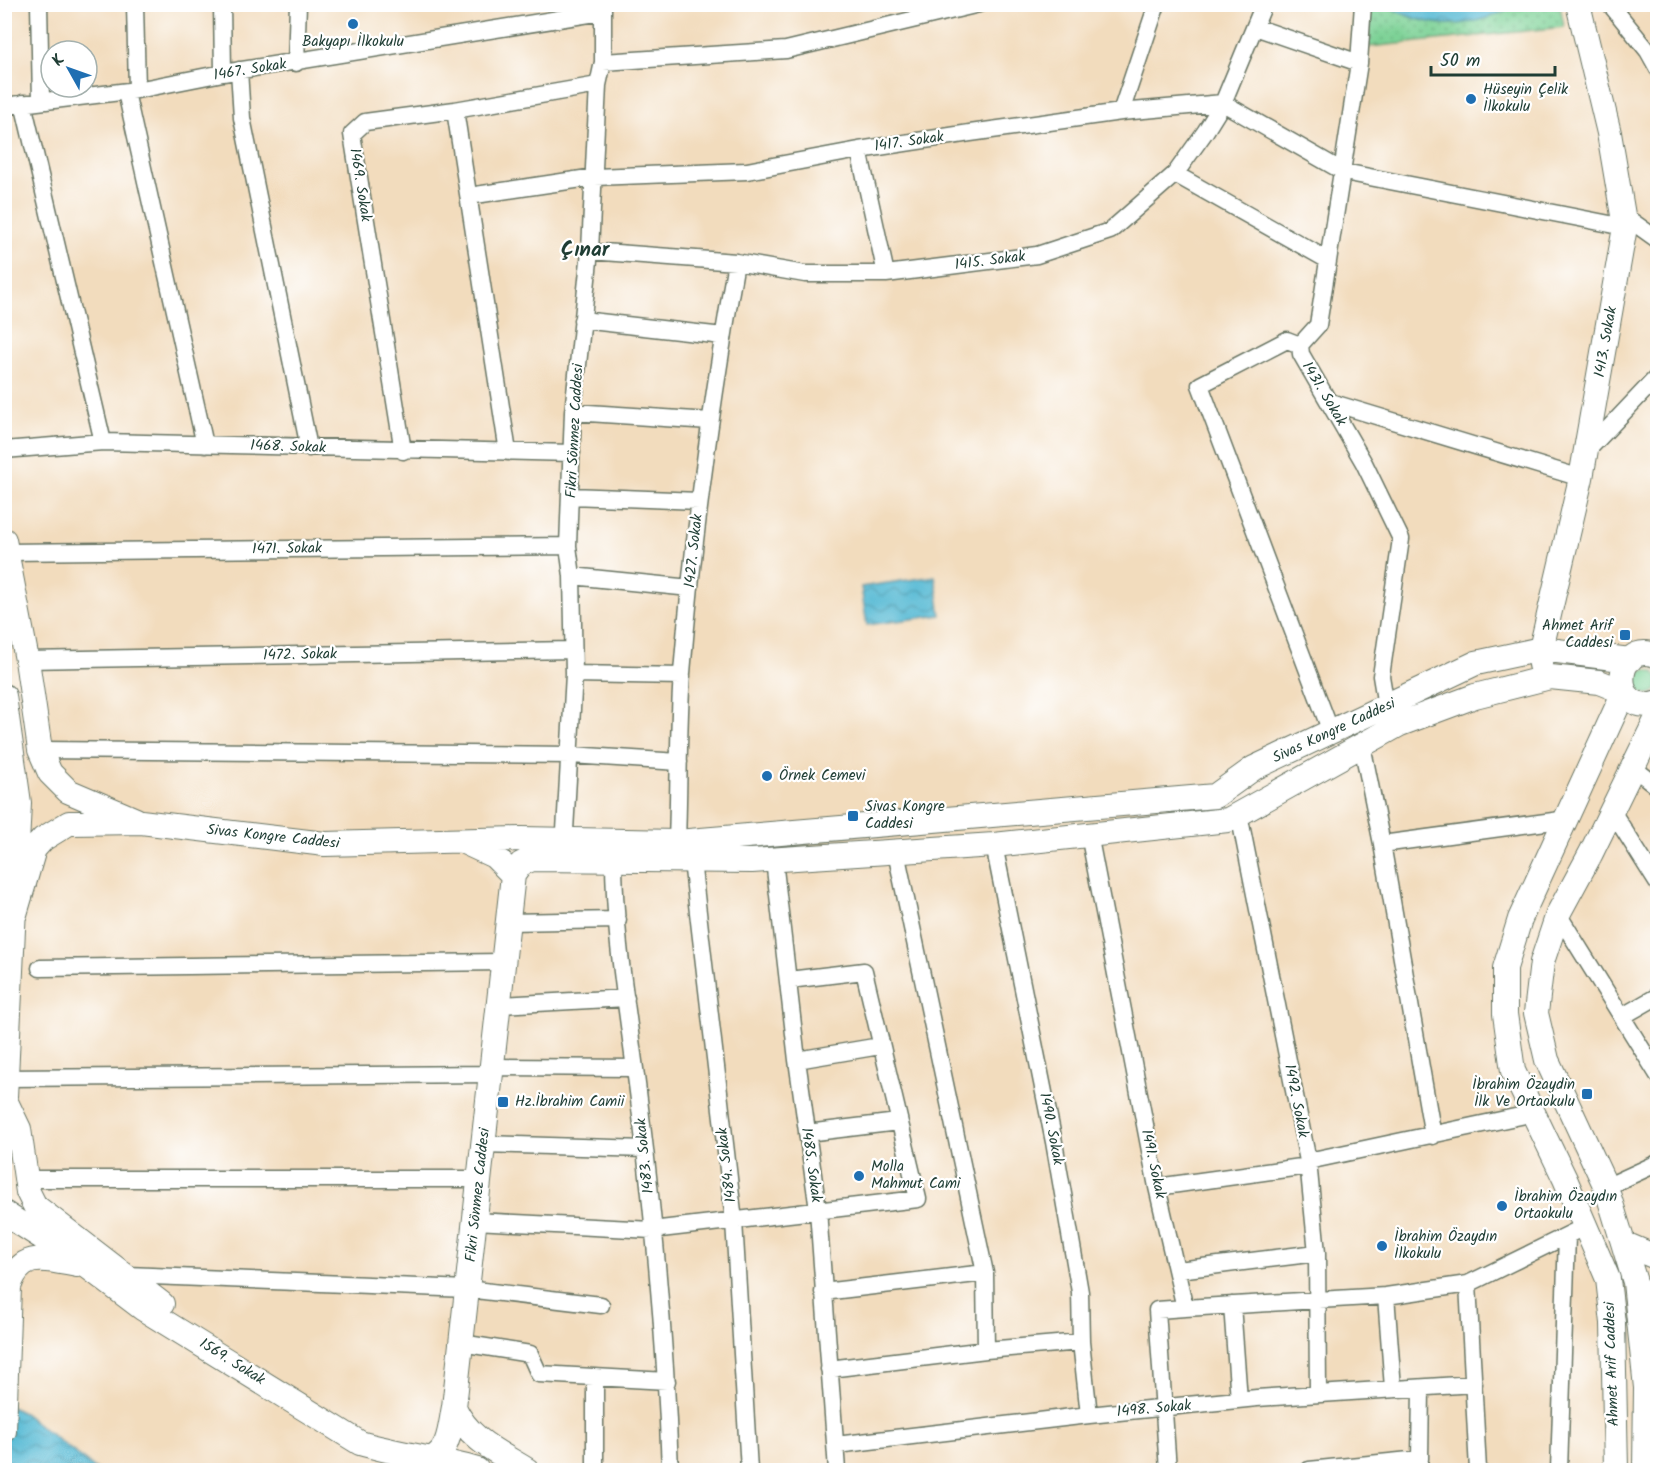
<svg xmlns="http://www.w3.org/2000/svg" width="1662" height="1475" font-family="Kalam,sans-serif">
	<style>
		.grass { fill: #7cd195; stroke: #4e8764; stroke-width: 1.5 }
		.park { fill: url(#park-dots); stroke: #4e8764; stroke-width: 1.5 }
		.water { fill: url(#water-waves); stroke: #3a7c84; stroke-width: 1.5 }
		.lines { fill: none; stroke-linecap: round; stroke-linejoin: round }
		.street-casing { stroke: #697564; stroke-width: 19 }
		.secondary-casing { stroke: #697564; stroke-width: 26 }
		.primary-casing { stroke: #697564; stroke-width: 29 }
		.street { stroke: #fff; stroke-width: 16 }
		.secondary { stroke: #fff; stroke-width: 24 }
		.primary { stroke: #fff; stroke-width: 27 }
		.poi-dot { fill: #1f6fb2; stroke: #fff; stroke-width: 2 }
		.labels { text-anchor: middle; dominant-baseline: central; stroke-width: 4.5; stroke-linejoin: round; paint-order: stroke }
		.poi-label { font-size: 15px; fill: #1f3d34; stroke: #fff; text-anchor: start }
		.street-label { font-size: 15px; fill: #1f3d34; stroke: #fff }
		.district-label { font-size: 21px; font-weight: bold; fill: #1f3d34; stroke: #fff }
	</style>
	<defs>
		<pattern id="park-dots" width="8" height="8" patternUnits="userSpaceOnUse" patternTransform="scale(1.5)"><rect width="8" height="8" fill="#7cd195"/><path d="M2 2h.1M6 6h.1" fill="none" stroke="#65ab7a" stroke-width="1.8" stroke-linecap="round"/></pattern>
		<pattern id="water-waves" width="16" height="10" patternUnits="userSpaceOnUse" patternTransform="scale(1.5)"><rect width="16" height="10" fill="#56bad4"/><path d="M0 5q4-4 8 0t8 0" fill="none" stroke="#4798ad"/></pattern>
	</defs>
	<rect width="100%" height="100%" fill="#fff"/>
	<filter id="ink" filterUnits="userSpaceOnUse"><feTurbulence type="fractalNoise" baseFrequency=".0167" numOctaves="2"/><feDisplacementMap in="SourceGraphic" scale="12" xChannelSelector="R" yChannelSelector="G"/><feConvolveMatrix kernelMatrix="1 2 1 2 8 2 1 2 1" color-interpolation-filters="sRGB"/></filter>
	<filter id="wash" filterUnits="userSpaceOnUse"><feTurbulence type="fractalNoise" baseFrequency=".008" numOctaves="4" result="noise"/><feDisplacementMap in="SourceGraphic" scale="24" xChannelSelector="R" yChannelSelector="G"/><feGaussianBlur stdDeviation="1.35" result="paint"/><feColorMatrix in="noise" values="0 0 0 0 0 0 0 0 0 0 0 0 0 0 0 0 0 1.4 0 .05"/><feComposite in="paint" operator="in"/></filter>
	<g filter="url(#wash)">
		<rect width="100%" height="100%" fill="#f2dcbd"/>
		<path class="grass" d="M1635 682a12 12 0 1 1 24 0a12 12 0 1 1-24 0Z"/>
		<path class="park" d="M 1370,5 L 1560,5 L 1564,27 L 1369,47 Z"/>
		<path class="water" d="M 1386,5 L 1512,5 C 1506,12 1495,15 1487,18 C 1451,30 1418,24 1386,5 Z
			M 935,576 L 941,615 L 867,625 L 861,587 Z
			M 5,1404 L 23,1413 L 97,1470 L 15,1470 L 5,1466 Z"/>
	</g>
	<g filter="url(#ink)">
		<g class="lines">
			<g class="street-casing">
				<path id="street" d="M 39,4 L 41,101
					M 135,4 L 137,90
					M 222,4 L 223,73
					M 1363,4 L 1359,63 L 1318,325 L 1300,345 L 1301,354 L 1364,463 L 1401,539 L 1381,676 L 1386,706
					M 1610,4 L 1648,51 L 1658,69
					M 1255,27 L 1359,63
					M 603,62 L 786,50 L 979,4
					M 296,63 L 298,4
					M 239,70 L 242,118 L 309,448
					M 126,92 L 205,445
					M 23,103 L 103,442
					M 4,106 L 137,90 L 223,73 L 602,12
					M 455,110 L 508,452
					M 1121,112 L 1157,4
					M 859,150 L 886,274
					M 1175,174 L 1326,259
					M 469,196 L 595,177 L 747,171 L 859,150 L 970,133 L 1121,112 L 1223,103 L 1344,172 L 1625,227
					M 1623,215 L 1658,240
					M 590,251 L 736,262 L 805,274 L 886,274 L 1037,255 L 1110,231 L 1175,174 L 1205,132 L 1223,103 L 1264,4
					M 582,320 L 723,336
					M 1300,345 L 1287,340 L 1200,385 L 1331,732
					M 1330,402 L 1581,478
					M 573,412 L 710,421
					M 4,450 L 103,442 L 572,453
					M 403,451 L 352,134 L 365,122 L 455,110 L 598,85
					M 1586,452 L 1658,376
					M 571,496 L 699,501
					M 7,552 L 568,546
					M 572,576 L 690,588
					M 27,660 L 573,650
					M 574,674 L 682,676
					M 1362,745 L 1382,844 L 1433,1136
					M 40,750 L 571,755 L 679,762
					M 1631,766 L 1658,787
					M 1612,811 L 1658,884
					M 1239,814 L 1308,1161 L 1317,1253 L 1318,1393
					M 1089,834 L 1157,1187 L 1185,1308 L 1157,1310 L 1168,1470
					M 677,842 C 679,786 678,729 682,673 C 693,535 712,399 736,262
					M 1382,844 L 1568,819
					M 994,845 L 1054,1142 L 1080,1292 L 1081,1342 L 1089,1415
					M 564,848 L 574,674 L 572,576 L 568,546 L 573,412 L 590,251 L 598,85 L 603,62 L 603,4
					M 614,850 C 613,936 630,1023 640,1108 C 655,1228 666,1349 670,1470
					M 896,852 L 985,1273 L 986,1350
					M 774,860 L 797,1060 L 818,1210 L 837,1470
					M 692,861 L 734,1221 L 749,1470
					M 1558,914 L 1658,1075
					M 508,922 L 618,920
					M 40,968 L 503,962
					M 499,1005 L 626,998
					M 1623,1016 L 1658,996
					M 797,1060 L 880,1046
					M 492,1067 L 635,1068
					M 5,1078 L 491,1074
					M 807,1133 L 898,1122
					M 483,1144 L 645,1149
					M 1308,1161 L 1534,1113
					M 25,1179 L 479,1179
					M 1157,1187 L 1308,1166
					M 1606,1187 L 1658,1163
					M 475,1221 L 652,1230 L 918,1199 L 864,971 L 789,980
					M 1178,1270 L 1317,1253
					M 127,1275 L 467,1289 L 601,1305
					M 1468,1284 L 1478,1470
					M 823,1292 L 985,1273
					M 1386,1296 L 1393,1388
					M 1232,1305 L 1239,1400
					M 1185,1308 L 1386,1296 L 1468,1284 L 1586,1226
					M 461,1343 L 530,1354 L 539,1374 L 667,1381
					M 829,1369 L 986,1350 L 1081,1342
					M 836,1445 L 1089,1415 L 1257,1398 L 1474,1384
					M 595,1470 L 595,1378
					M 1309,1470 L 1420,1459 L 1421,1388
					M 1559,1470 L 1567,1236"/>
			</g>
			<g class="secondary-casing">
				<path id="secondary" d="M 4,540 L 27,660 L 40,750 L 50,773 L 68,791 L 136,820
					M 1658,656 C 1611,637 1610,720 1658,702
					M 1540,665 L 1541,649 L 1581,478 L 1625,227 L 1609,133 L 1578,4
					M 4,696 L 19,803 L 4,1118
					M 466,843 L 494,856 L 513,875
					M 513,875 L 521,864 L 532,859 L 752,861 L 994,845 L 1228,820 L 1400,724 L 1475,696 L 1550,677 L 1599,682 L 1624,692
					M 15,914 L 34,849 L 43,839 L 69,823 L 141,822 L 325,844 L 521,839 L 677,842 L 1215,796 L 1254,768 L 1476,663 L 1541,649 L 1630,660
					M 6,1102 L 19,1129 L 28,1192 L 35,1206 L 162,1304
					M 4,1213 L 88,1267 L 142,1308 L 360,1443 C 400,1455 439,1458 477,1470
					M 1625,1244 L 1658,1258
					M 454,1407 C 468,1439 498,1452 527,1470
					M 4,1431 L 9,1287 C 21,1250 45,1259 77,1265
					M 430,1459 C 450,1452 450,1426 454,1407 L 513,875
					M 1616,1470 L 1613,1323 L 1608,1279 L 1565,1179 L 1513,1071 L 1505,1014 L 1505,968 L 1520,919 L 1624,692
					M 1645,1470 L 1646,1388 L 1635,1282 L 1606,1187 L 1547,1060 L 1536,1013 L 1542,962 L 1558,914 L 1591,853 L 1658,716"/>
			</g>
			<g class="primary-casing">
				<path id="primary" d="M 4,1080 L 5,1078"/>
			</g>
			<use href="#street" class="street"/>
			<use href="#secondary" class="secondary"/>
			<use href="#primary" class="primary"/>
		</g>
	</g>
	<g class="poi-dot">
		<circle cx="353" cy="24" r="6"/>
		<circle cx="1471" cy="99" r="6"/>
		<rect x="1619" y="629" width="12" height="12" rx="3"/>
		<circle cx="767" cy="776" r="6"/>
		<rect x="847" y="810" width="12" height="12" rx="3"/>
		<rect x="1581" y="1088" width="12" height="12" rx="3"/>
		<rect x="497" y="1096" width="12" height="12" rx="3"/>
		<circle cx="859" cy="1176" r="6"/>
		<circle cx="1502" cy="1206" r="6"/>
		<circle cx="1382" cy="1246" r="6"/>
	</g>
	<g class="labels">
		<g class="poi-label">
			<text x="353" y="42" text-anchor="middle">Bakyapı İlkokulu</text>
			<text x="1483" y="90">Hüseyin Çelik<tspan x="1483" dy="17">İlkokulu</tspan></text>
			<text x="1613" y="626" text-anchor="end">Ahmet Arif<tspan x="1613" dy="17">Caddesi</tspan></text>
			<text x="779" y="776">Örnek Cemevi</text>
			<text x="865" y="807">Sivas Kongre<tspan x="865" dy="17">Caddesi</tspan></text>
			<text x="1575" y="1085" text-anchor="end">İbrahim Özaydin<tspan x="1575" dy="17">İlk Ve Ortaokulu</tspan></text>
			<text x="515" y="1102">Hz.İbrahim Camii</text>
			<text x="871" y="1167">Molla<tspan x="871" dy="17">Mahmut Cami</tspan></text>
			<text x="1514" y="1197">İbrahim Özaydın<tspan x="1514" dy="17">Ortaokulu</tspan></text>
			<text x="1394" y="1237">İbrahim Özaydın<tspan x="1394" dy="17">İlkokulu</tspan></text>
		</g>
		<g class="street-label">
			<text transform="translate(250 70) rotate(-9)">1467. Sokak</text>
			<text transform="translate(909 142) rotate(-8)">1417. Sokak</text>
			<text transform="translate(360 185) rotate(81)">1469. Sokak</text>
			<text transform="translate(990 261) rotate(-7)">1415. Sokak</text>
			<text transform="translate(1606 342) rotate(-80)">1413. Sokak</text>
			<text transform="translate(1324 394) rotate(59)">1431. Sokak</text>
			<text transform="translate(575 431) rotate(-87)">Fikri Sönmez Caddesi</text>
			<text transform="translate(288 447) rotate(2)">1468. Sokak</text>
			<text transform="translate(287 549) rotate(-1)">1471. Sokak</text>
			<text transform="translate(694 551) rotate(-84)">1427. Sokak</text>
			<text transform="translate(300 655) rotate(-1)">1472. Sokak</text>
			<text transform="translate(1334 731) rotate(-25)">Sivas Kongre Caddesi</text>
			<text transform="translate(273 837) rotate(6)">Sivas Kongre Caddesi</text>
			<text transform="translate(1296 1101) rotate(79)">1492. Sokak</text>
			<text transform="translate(1051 1129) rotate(79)">1490. Sokak</text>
			<text transform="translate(645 1156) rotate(-96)">1483. Sokak</text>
			<text transform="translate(1153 1164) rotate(78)">1491. Sokak</text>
			<text transform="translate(727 1165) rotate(-97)">1484. Sokak</text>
			<text transform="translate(811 1165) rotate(82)">1485. Sokak</text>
			<text transform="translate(478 1195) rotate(-84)">Fikri Sönmez Caddesi</text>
			<text transform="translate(232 1362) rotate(32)">1569. Sokak</text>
			<text transform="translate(1612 1364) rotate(-92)">Ahmet Arif Caddesi</text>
			<text transform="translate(1154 1409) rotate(-5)">1498. Sokak</text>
		</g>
		<g class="district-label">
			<text x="585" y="250">Çınar</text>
		</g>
	</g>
	<rect width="1662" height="1475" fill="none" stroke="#fff" stroke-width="24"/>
	<g transform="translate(69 69) rotate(310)"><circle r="28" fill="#ffffff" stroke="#a5b1ae" stroke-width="1.5"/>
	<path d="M0-4.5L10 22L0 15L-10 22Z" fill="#1f6fb2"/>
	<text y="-9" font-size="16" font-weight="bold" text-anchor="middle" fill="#1f3d34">K</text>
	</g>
	<path d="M1431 66v9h124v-9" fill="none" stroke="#1f3d34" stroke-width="3"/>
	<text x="1440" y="66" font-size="18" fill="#1f3d34" stroke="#ffffff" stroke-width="4.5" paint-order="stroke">50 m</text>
</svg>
